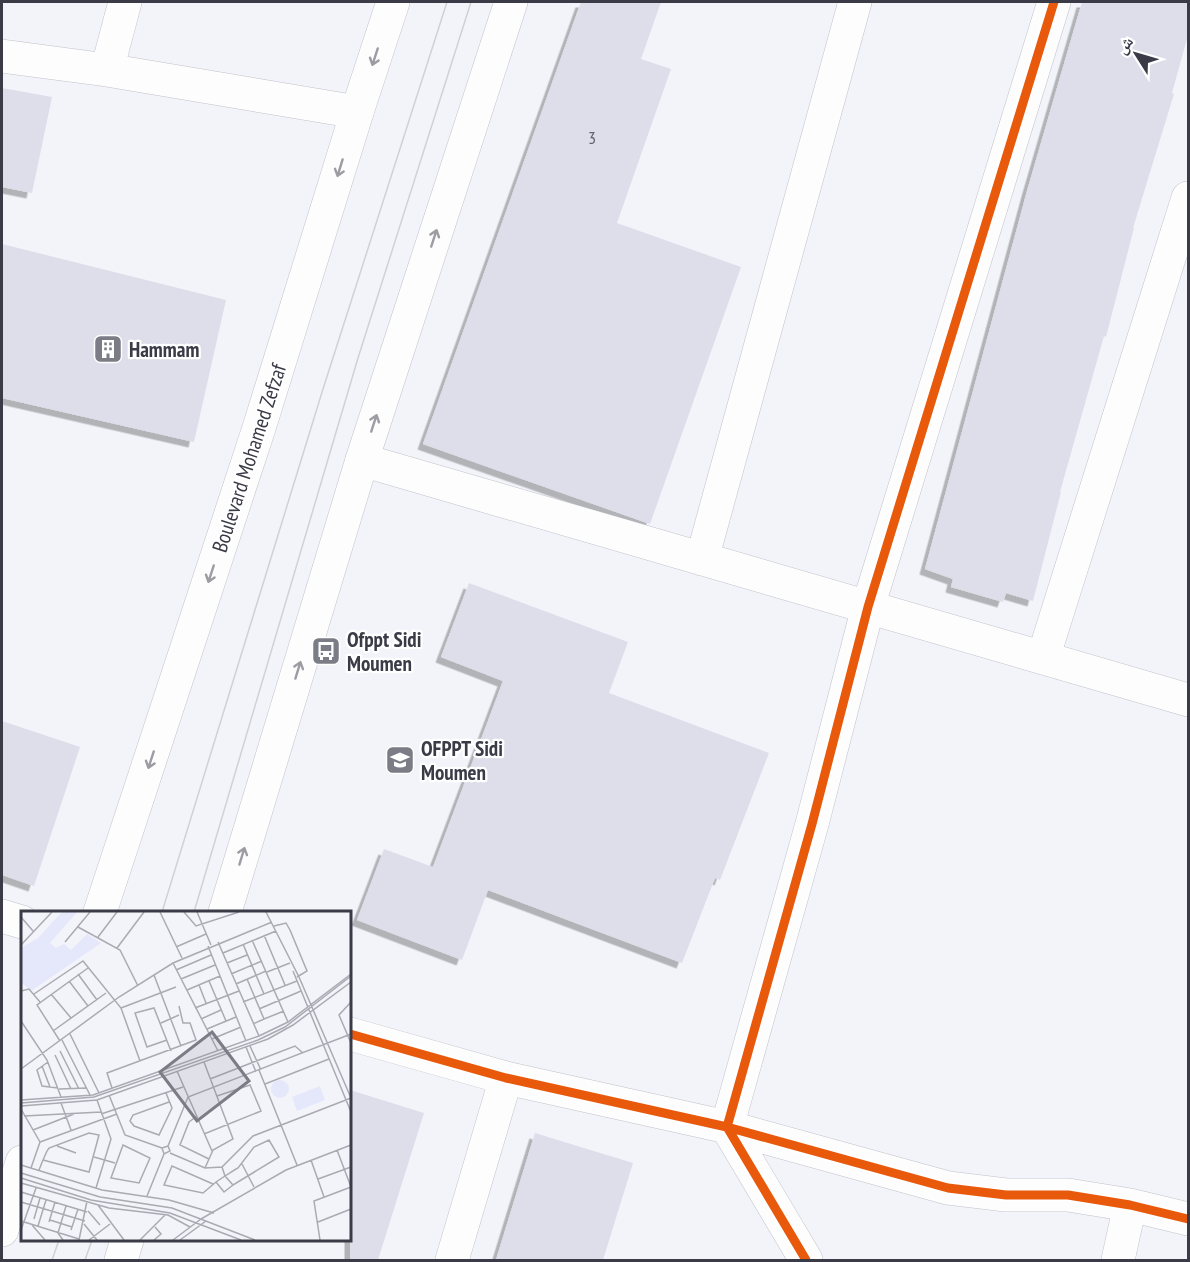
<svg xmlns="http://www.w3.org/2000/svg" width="1190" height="1262" font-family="'PT Sans Narrow','Noto Naskh Arabic',sans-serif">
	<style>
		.building { fill: #dddeea; filter: url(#shadow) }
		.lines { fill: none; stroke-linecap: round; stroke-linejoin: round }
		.minor-casing { stroke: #c1c2ca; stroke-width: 34 }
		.primary-casing { stroke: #c1c2ca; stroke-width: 34 }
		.minor { stroke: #fdfdfe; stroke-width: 33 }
		.primary { stroke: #fdfdfe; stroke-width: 33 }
		.tram { stroke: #d1d1d3; stroke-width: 1.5 }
		.cycleway-casing { stroke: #fff; stroke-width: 13 }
		.cycleway { stroke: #e8590c; stroke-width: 9 }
		.oneway { stroke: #9c9ca2 }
		.labels { text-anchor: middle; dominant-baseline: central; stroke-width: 4.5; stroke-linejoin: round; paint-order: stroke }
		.number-label { font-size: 18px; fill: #646470 }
		.poi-label { font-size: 21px; font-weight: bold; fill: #3a3b47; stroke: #fff; text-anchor: start }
		.street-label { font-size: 21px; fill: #3a3b47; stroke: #fff }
		.inset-road { fill: none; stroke: #a9aab2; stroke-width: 1.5 }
		.view { fill: #7b7c86; fill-opacity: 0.15; stroke: #7b7c86; stroke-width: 3 }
		.inset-edge { fill: none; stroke: #3a3b47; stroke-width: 3 }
	</style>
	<defs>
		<filter id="shadow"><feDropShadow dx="-5.5" dy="5.5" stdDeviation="0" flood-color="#0004"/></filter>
	</defs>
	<rect width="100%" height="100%" fill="#f3f4fa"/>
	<path class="building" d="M 581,2 L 661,2 L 641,59 L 671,69 L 617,223 L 741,267 L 650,524 L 423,444 Z
		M 1082,2 L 1188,2 L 1188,35 L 1172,93 L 1174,94 L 1133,228 L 1134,228 L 1106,337 L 1104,336 L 1060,492 L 1061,492 L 1033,601 L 1006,593 L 1003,602 L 951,587 L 953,579 L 925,569 L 1027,191 Z
		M 2,88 L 52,97 L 32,193 L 2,187 Z
		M 2,244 L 226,300 L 194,442 L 2,398 Z
		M 469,583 L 628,642 L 609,693 L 769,753 L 720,880 L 715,878 L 682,963 L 488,890 L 462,960 L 357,920 L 384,849 L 433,867 L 503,681 L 441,657 Z
		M 2,721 L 80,747 L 34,886 L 2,875 Z
		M 350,1090 L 424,1113 L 378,1260 L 350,1260 Z
		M 535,1133 L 633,1163 L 603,1260 L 496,1260 Z"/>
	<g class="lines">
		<g class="minor-casing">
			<path id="minor" d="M 2,56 L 107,70 L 357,112
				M 107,70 L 125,2
				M 362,460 L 1188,700
				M 702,559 L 855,2
				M 1043,658 L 1188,198
				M 2,916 L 22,922
				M 350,1034 L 506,1078 L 727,1127 L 948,1188 L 1006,1195 L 1068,1195 L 1130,1205 L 1188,1219
				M 452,1260 L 506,1078
				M 806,1260 L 727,1127 L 812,824 L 868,607 L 1054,2
				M 1118,1260 L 1130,1205"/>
		</g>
		<g class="primary-casing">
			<path id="primary" d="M 100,912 L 259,428 L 357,112 L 393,2
				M 225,912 L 362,460 L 511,2
				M 2,1230 L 22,1162
				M 121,1260 L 127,1240"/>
		</g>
		<use href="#minor" class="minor"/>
		<use href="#primary" class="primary"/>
		<path class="tram" d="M 162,912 L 323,389 L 447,2
			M 194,912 L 358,358 L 471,2
			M 52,1260 L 59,1240
			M 85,1260 L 92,1240"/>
		<g class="cycleway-casing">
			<path id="cycleway" d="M 350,1034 L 506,1078 L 727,1127 L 948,1188 L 1006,1195 L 1068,1195 L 1130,1205 L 1188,1219
				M 806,1260 L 727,1127 L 812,824 L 868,607 L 1054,2"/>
		</g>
		<use href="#cycleway" class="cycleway"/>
	</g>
	<defs><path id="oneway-shaft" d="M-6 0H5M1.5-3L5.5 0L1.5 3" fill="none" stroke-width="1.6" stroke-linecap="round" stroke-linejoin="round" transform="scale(1.5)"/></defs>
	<g class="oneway">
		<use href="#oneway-shaft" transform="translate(375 57) rotate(108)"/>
		<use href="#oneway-shaft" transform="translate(340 168) rotate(107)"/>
		<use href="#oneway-shaft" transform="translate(434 238) rotate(-72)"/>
		<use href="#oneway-shaft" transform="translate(374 423) rotate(-72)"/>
		<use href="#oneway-shaft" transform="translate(211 574) rotate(108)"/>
		<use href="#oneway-shaft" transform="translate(298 670) rotate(-73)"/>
		<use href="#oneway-shaft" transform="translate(151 760) rotate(108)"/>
		<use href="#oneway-shaft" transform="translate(242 856) rotate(-73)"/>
	</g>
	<defs>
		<g id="building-square" transform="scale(1.5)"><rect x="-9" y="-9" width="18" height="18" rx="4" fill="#7b7c86" stroke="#fff"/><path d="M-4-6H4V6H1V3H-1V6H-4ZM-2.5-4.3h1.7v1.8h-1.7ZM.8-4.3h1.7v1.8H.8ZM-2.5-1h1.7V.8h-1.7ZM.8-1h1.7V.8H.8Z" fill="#fff"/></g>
		<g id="bus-square" transform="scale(1.5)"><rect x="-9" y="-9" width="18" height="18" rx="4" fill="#7b7c86" stroke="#fff"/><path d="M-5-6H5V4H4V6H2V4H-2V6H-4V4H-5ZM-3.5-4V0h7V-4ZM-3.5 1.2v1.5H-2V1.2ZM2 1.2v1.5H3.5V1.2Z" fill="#fff"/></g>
		<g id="university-square" transform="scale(1.5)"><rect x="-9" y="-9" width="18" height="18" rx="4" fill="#7b7c86" stroke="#fff"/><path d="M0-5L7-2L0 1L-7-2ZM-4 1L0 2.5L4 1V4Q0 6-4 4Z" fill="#fff"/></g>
	</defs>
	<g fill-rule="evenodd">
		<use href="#building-square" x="108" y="349"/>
		<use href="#bus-square" x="326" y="651"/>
		<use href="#university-square" x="400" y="760"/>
	</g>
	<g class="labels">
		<g class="number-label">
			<text x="592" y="137">3</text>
		</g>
		<g class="poi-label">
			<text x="129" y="349">Hammam</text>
			<text x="347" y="639">Ofppt Sidi<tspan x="347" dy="24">Moumen</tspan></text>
			<text x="421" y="748">OFPPT Sidi<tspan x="421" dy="24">Moumen</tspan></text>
		</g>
		<g class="street-label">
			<text transform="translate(249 458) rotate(-72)">Boulevard Mohamed Zefzaf</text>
		</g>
	</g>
	<g transform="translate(21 911)">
		<rect width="330" height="330" fill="#f3f4fa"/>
		<path d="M 41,1 L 56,1 L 29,32 L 35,37 L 43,33 L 50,39 L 66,23 L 80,32 L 10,80 L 0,71 L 0,37 L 17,27 Z" fill="#e5e7fb"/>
		<path d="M250 178a9 9 0 1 1 18 0a9 9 0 1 1-18 0ZM 299,175 L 304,189 L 276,200 L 271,186 Z" fill="#e5e7fb"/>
		<path class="inset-road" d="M 139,1 L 161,47M 163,1 L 175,15 L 218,1M 176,1 L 190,34M 245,1 L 278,66 L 330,187M 0,6 L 12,20M 253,15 L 265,12 L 269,19 L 286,60 L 276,66M 57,16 L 99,39 L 117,75M 243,24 L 264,74M 77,26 L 96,1M 231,29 L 267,111M 44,31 L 69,1M 197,31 L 238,125M 222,33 L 243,83M 0,34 L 31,1M 187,35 L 225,130M 155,36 L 185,23M 96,37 L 123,1M 202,42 L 255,20M 152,52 L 197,140M 206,52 L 226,44M 155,59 L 190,44M 272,60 L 330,201M 246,61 L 269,52M 57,63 L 76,89M 210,63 L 241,50M 133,64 L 160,135M 160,68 L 194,54M 226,68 L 243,108 L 232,113M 48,70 L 67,95M 188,70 L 205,110M 215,73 L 245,60M 178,74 L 185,92M 166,79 L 199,65M 0,80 L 8,78 L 19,91M 13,83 L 62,50 L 100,97 L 119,150M 30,83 L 50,107M 222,91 L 276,70M 330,91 L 318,104 L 330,132M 100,97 L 155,76M 174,97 L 218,80M 238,98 L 280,80M 180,108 L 200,99M 243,108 L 263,100M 0,110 L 26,149 L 40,186M 140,112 L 158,104M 186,118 L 215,106M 32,120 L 85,82M 49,123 L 78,182M 191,128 L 220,116M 41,129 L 69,184M 146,129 L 126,136 L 114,102 L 133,97 L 150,140M 39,130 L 16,94 L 67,57M 229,135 L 240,159M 225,136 L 235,161M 39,140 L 58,178M 34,144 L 50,178M 27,151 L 16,159 L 21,175 L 37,177M 183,151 L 212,228 L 192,239 L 184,257M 21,155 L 29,176M 0,158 L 98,86 L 152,52 L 251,11M 238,159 L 276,254M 156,160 L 191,240M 189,168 L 274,135 L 282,142M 244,173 L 308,148M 91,177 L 86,162 L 175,129 L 169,112 L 162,112 L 158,95M 38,178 L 66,177M 145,182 L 151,197 L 138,224 L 113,215 L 109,210 L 112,204 L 148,191M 88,184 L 104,224 L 141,237M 0,189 L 72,184 L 238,125 L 267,111 L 330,63M 0,192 L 73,186 L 237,129 L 264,116 L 330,65M 40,192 L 50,219M 0,195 L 76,189 L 247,128 L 272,114 L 330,71M 0,198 L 19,231 L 10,257M 80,203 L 162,176M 3,205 L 80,201M 176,205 L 168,211 L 159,234 L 188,248M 12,219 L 53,203M 183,223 L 240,200 L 229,174 L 196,185M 19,231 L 96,203M 102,234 L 129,247 L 118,272 L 90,267 ZM 36,235 L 55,242M 147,235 L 141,237 L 143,243 L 149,240 L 147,235 L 167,186 L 330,123M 316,239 L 330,276M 149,242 L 184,257 L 201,256 L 232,225 L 330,187M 73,246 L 94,252M 290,249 L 303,286M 221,253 L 233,276M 0,254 L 81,279 L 148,289 L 193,302M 18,259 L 22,249 L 26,240 L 28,237 L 68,222 L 78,224 L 68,261 L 22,249M 0,262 L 79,286 L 151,297 L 234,329M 0,267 L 70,289 L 149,302 L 220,329M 297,268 L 330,256M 195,271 L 203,281 L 212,274M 0,272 L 88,297 L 147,304 L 169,316M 192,273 L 151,255 L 143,274 L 182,282 L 195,271 L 204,265 L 215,258 L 217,257 L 233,236 L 248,229 L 258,246 L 212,274 L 204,265 L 201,256M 75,277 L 90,228 L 76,189M 0,281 L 66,301M 126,285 L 143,243M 0,291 L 64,310M 77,294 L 103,329M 67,300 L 79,314M 13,308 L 19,287M 180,308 L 265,259 L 330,234M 29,309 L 51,316M 0,310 L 58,328M 28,311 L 34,291M 297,311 L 330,298M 63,313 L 76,329M 11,314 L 24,329M 17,315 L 25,289M 0,319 L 15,277M 50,319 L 57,298M 42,329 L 37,322 L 45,295M 58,329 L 66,290M 68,329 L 89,313M 119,329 L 144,304M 133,329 L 140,323 L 134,316M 152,329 L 180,308M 159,329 L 185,310M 299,329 L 293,290 L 330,276"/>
		<path class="view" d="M 191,121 L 228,170 L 176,210 L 139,161 Z"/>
		<rect width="330" height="330" class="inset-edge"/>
	</g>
	<rect width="1190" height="1262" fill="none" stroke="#3a3b47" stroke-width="6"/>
	<g transform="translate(1136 54) rotate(307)" stroke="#ffffff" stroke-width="4.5" paint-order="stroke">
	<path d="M0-4.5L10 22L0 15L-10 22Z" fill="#3a3b47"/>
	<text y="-9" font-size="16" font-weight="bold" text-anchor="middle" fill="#3a3b47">ش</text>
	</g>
</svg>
